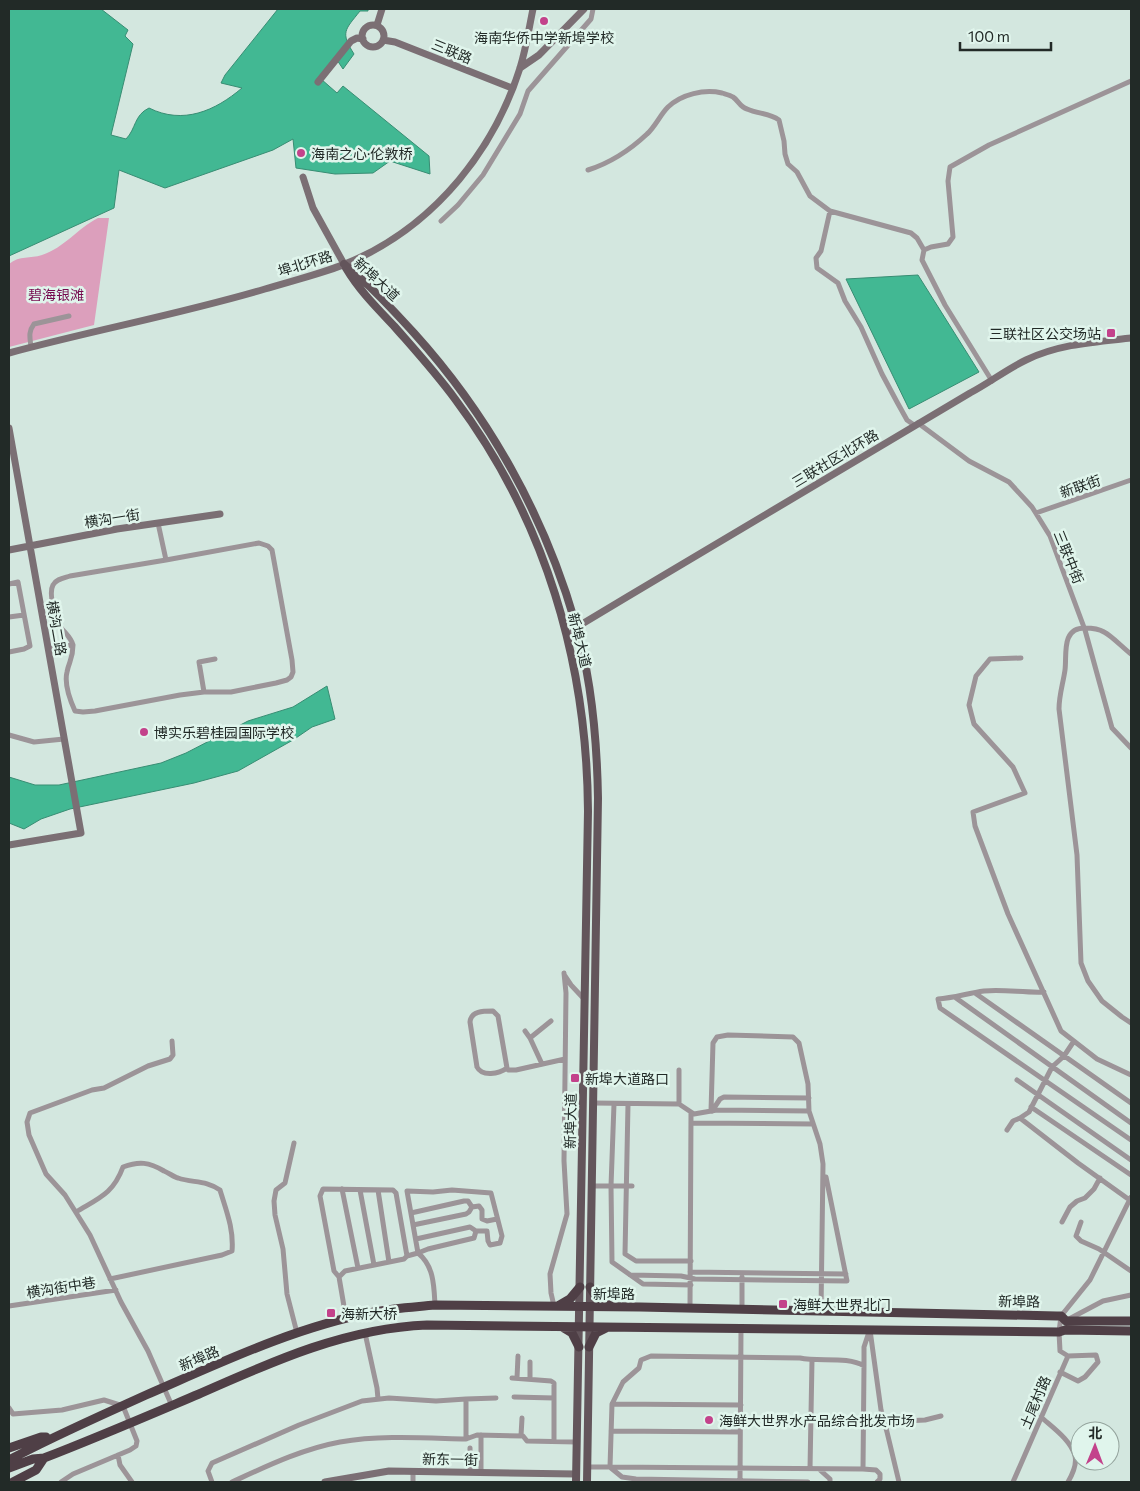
<svg xmlns="http://www.w3.org/2000/svg" width="1140" height="1491" font-family="Commissioner,'Noto Sans SC',sans-serif">
	<style>
		.green { fill: #dc9fbc }
		.water { fill: #42b893; stroke: #388d73 }
		.lines { fill: none; stroke-linecap: round; stroke-linejoin: round }
		.street { stroke: #9c9498; stroke-width: 5 }
		.secondary { stroke: #7b6f74; stroke-width: 7 }
		.primary { stroke: #63555b; stroke-width: 8 }
		.highway { stroke: #4f3f46; stroke-width: 9 }
		.poi-dot { fill: #c3428b; stroke: #e0f5ec; stroke-width: 2 }
		.labels { text-anchor: middle; dominant-baseline: central; stroke-width: 5; stroke-linejoin: round; paint-order: stroke }
		.poi-label { font-size: 14px; fill: #222a27; stroke: #e0f5ec; text-anchor: start }
		.street-label { font-size: 14px; fill: #222a27; stroke: #e0f5ec }
		.park-label { font-size: 14px; fill: #750a4e; stroke: #e0f5ec }
	</style>
	<rect width="100%" height="100%" fill="#d3e7df"/>
	<path class="green" d="M 98,218 L 109,218 L 94,325 L 9,347 L 9,264 C 20,255 30,259 42,255 C 64,248 78,228 98,218 Z"/>
	<path class="water" d="M 9,9 L 101,9 L 128,30 L 125,36 L 133,44 L 111,135 L 126,139 C 136,129 134,115 149,108 C 183,125 215,111 242,88 L 221,83 L 225,75 L 278,9 L 368,9 L 368,11 L 360,11 C 345,30 340,32 354,54 L 343,69 L 337,60 L 321,79 L 337,93 L 343,86 L 429,156 L 430,174 L 390,161 L 373,173 L 335,174 L 296,168 L 293,139 L 273,150 L 165,188 L 119,170 L 114,208 L 9,256 Z
		M 918,275 L 979,372 L 909,409 L 846,279 Z
		M 327,686 L 335,719 L 312,727 L 293,740 L 238,771 L 194,783 L 70,809 L 41,819 L 24,829 L 9,823 L 9,777 L 35,785 L 59,785 L 161,763 L 186,753 L 248,721 L 293,707 Z"/>
	<g class="lines">
		<path class="street" d="M 449,63 L 457,47
			M 588,170 C 610,163 630,150 647,134 C 655,127 660,115 668,107 C 682,94 704,89 722,93 C 725,94 730,95 733,97 C 738,100 740,107 747,109 C 758,114 769,113 779,120 L 784,141 L 785,154 L 788,164 L 797,172 L 810,196 L 830,211 L 911,233 L 917,238 L 924,250
			M 830,211 L 821,251 L 816,258 L 817,268 L 838,283 L 845,301 L 861,327 L 882,374 L 897,402 L 907,420 L 914,425
			M 441,221 L 458,205 L 483,175 L 520,114 L 528,91 L 591,19 L 593,9
			M 31,347 C 30,338 28,332 34,324 L 69,316
			M 992,381 L 945,305 L 922,260 L 924,250 L 931,247 L 948,244 L 953,237 L 948,181 L 950,167 L 989,145 L 1131,81
			M 918,423 L 969,461 L 1009,482 L 1032,507 L 1050,536 L 1085,630 L 1112,728 L 1131,748
			M 1036,513 L 1131,480
			M 9,584 L 18,582 L 30,646 L 24,649 L 9,652
			M 9,617 L 24,615
			M 73,645 C 71,638 67,635 62,629 C 56,621 48,594 53,585 C 56,579 64,578 70,576 L 166,560
			M 48,649 L 73,645 C 73,659 69,661 67,672 C 64,684 70,700 75,711 L 83,712 L 95,711 L 180,695 L 204,692 L 231,692 L 276,683 L 287,680 L 291,677 L 293,672 L 292,660 L 272,550 L 268,546 L 259,543 L 166,560 L 158,523
			M 1131,654 C 1123,648 1112,636 1104,632 C 1099,629 1090,628 1085,628 C 1061,628 1067,654 1065,670 C 1063,684 1059,695 1059,709 L 1077,855 L 1081,963 L 1088,981 L 1102,1001 L 1122,1017 L 1131,1023
			M 1021,658 L 990,659 L 976,676 L 969,705 L 974,724 L 1013,767 L 1025,793 L 973,812 L 975,826 L 1008,914 L 1061,1031 L 1097,1059 L 1131,1075
			M 204,692 L 199,662 L 215,659
			M 9,735 L 34,742 L 64,739
			M 565,976 L 571,985 L 585,1000
			M 1044,992 C 1024,993 1004,989 984,991 C 968,993 954,998 938,999 L 940,1008 L 1131,1140
			M 975,993 L 1131,1103
			M 956,998 L 1131,1123
			M 525,1031 L 530,1038
			M 542,1064 L 530,1038 L 551,1021
			M 507,1068 C 499,1074 482,1077 477,1067 L 470,1022 C 471,1011 483,1011 493,1011 L 498,1016 L 507,1068 L 508,1070 L 516,1070 L 565,1059
			M 1017,1080 L 1131,1160
			M 593,1103 L 679,1104 L 694,1114 L 717,1110 L 809,1111
			M 614,1104 L 611,1186 L 612,1262 L 643,1284 L 691,1285
			M 628,1104 L 625,1254 L 636,1261 L 691,1261
			M 679,1104 L 679,1070
			M 1031,1107 L 1131,1175
			M 711,1111 L 713,1043 L 717,1037 L 728,1035 L 793,1037 L 799,1043 L 808,1084 L 809,1111 L 820,1144 L 823,1164 L 821,1311
			M 712,1111 L 720,1099 L 724,1097 L 809,1098
			M 1020,1118 L 1029,1112 L 1052,1067 L 1064,1056 L 1074,1041
			M 692,1123 L 813,1124
			M 1007,1130 L 1013,1121 L 1020,1118 L 1078,1163 L 1131,1201
			M 294,1143 L 285,1183 L 276,1190 L 274,1201 L 275,1215 L 283,1249 L 287,1294 L 297,1333
			M 592,1186 L 632,1186
			M 342,1189 L 358,1268
			M 360,1190 L 374,1265
			M 378,1190 L 389,1262
			M 76,1212 C 99,1198 113,1194 123,1167 C 139,1161 149,1162 164,1171 C 169,1173 174,1177 178,1178 C 193,1183 206,1180 220,1190 C 226,1210 234,1229 232,1251 L 222,1255 L 110,1279
			M 411,1213 L 464,1201 L 468,1201 L 472,1207
			M 1062,1222 L 1070,1207 L 1077,1201 L 1085,1198 L 1094,1189 L 1100,1178
			M 1081,1222 L 1076,1236 L 1081,1241 L 1099,1249 L 1131,1271
			M 413,1225 L 466,1214 L 469,1212 L 472,1207 L 479,1206 L 482,1210 L 482,1219 L 487,1221 L 497,1219
			M 416,1239 L 470,1227 L 476,1231
			M 407,1256 L 418,1253 L 407,1191 L 433,1192 L 452,1190 L 491,1193 L 502,1236 L 500,1243 L 490,1245 L 488,1241 L 487,1231 L 476,1231 L 474,1238 L 428,1249 L 418,1253 C 434,1266 434,1286 435,1305
			M 690,1272 L 846,1274
			M 630,1275 L 681,1276 L 695,1279 L 847,1281 L 826,1177
			M 339,1277 L 345,1271 L 404,1259 L 407,1256 L 396,1193 L 393,1190 L 323,1189 L 320,1196 L 334,1271 L 339,1277 L 346,1318
			M 9,1306 L 116,1290
			M 554,1306 L 551,1293 L 550,1274 L 567,1214 L 564,1161 L 566,993 L 564,973
			M 690,1308 L 691,1113
			M 742,1309 L 742,1277
			M 1069,1319 L 1103,1301 L 1131,1295
			M 870,1330 L 881,1410 L 887,1432 L 899,1482
			M 365,1333 L 377,1388 L 378,1399
			M 1068,1356 L 1060,1351 L 1059,1332 L 1061,1316 L 1090,1280 L 1131,1197
			M 530,1362 L 530,1379
			M 864,1366 L 864,1347 L 869,1332
			M 1060,1372 L 1078,1381 L 1085,1377 L 1098,1362 L 1096,1355 L 1068,1356
			M 512,1378 L 551,1381 L 554,1383 L 554,1398
			M 517,1378 L 518,1356
			M 514,1397 L 554,1398 L 554,1441
			M 466,1399 L 496,1398
			M 612,1404 L 741,1405
			M 172,1406 L 148,1351 L 121,1302 L 90,1235 L 65,1195 L 46,1174 L 29,1135 L 27,1122 L 30,1113 L 92,1090 L 104,1088 L 148,1066 L 170,1059 L 173,1055 L 172,1041
			M 9,1408 L 13,1414 L 62,1410 L 104,1400 L 123,1406 L 137,1441 L 136,1446 L 130,1450 L 73,1474 L 61,1482
			M 1041,1417 C 1052,1427 1071,1440 1075,1456 C 1077,1464 1072,1475 1068,1482
			M 884,1422 L 925,1420 L 941,1416
			M 611,1431 L 740,1432
			M 521,1436 L 522,1418
			M 466,1439 L 477,1435 L 523,1436 L 527,1441 L 577,1442
			M 118,1455 L 120,1465 L 132,1482
			M 588,1467 L 610,1467 L 612,1404 L 623,1382 L 639,1368 L 641,1360 L 651,1356 L 800,1358 C 819,1362 848,1356 864,1366 L 863,1469 L 610,1467
			M 611,1468 L 622,1477 L 636,1479 L 808,1482
			M 810,1469 L 812,1360
			M 863,1469 L 876,1470 L 880,1474 L 880,1479 L 877,1482
			M 820,1470 L 830,1479 L 830,1482
			M 470,1472 L 470,1448
			M 481,1472 L 481,1435
			M 740,1481 L 741,1329
			M 212,1482 L 208,1471 L 212,1463 L 299,1425 L 362,1401 L 389,1398 L 436,1401 L 466,1399 L 466,1439 C 424,1438 381,1435 340,1442 C 302,1449 267,1466 232,1482
			M 413,1482 L 413,1471
			M 1013,1482 L 1068,1356"/>
		<path class="secondary" d="M 377,25 L 382,9
			M362 36a11 11 0 1 1 22 0a11 11 0 1 1-22 0Z
			M 383,40 L 395,42 L 512,88
			M 520,68 L 539,55 L 584,9
			M 318,82 L 351,41 L 357,38 L 363,39
			M 303,177 L 313,208 L 344,264
			M 9,353 C 94,330 181,314 265,289 C 295,280 330,272 359,258 C 437,221 494,150 520,68 C 526,49 529,28 533,9
			M 9,428 L 81,833 L 9,845
			M 9,550 L 117,529 L 220,514
			M 568,637 L 577,627 L 627,597 L 970,393 C 989,383 1007,369 1026,360 C 1059,344 1095,342 1131,338
			M 325,1482 L 389,1471 L 576,1474"/>
		<path class="primary" d="M 344,264 C 369,284 392,309 414,333 C 489,416 544,515 575,622 C 592,679 597,739 598,798 L 587,1482
			M 346,268 C 359,290 376,307 394,326 C 415,350 436,373 455,399 C 545,519 587,661 588,811 L 576,1482"/>
		<path class="highway" d="M 590,1287 L 598,1300 L 611,1306
			M 558,1306 L 570,1299 L 580,1287
			M 562,1327 L 572,1333 L 579,1347
			M 589,1347 L 596,1333 L 606,1328
			M 9,1448 L 41,1437 L 46,1437
			M 9,1460 C 54,1436 100,1416 146,1395 C 220,1363 295,1327 374,1312 C 394,1308 415,1307 435,1305 L 640,1307 L 1057,1316 L 1061,1316 L 1066,1321 L 1131,1321
			M 9,1468 L 33,1459 L 44,1458 C 96,1438 147,1416 199,1394 C 271,1362 346,1328 427,1325 L 1059,1332 L 1065,1330 L 1131,1331
			M 13,1482 L 36,1470 L 44,1458"/>
	</g>
	<g class="poi-dot">
		<circle cx="544" cy="21" r="5"/>
		<circle cx="301" cy="153" r="5"/>
		<rect x="1106" y="328" width="10" height="10" rx="2.5"/>
		<circle cx="144" cy="732" r="5"/>
		<rect x="570" y="1073" width="10" height="10" rx="2.5"/>
		<rect x="778" y="1299" width="10" height="10" rx="2.5"/>
		<rect x="326" y="1308" width="10" height="10" rx="2.5"/>
		<circle cx="709" cy="1420" r="5"/>
	</g>
	<g class="labels">
		<g class="poi-label">
			<text x="544" y="37" text-anchor="middle">海南华侨中学新埠学校</text>
			<text x="311" y="153">海南之心·伦敦桥</text>
			<text x="1101" y="333" text-anchor="end">三联社区公交场站</text>
			<text x="154" y="732">博实乐碧桂园国际学校</text>
			<text x="585" y="1078">新埠大道路口</text>
			<text x="793" y="1304">海鲜大世界北门</text>
			<text x="341" y="1313">海新大桥</text>
			<text x="719" y="1420">海鲜大世界水产品综合批发市场</text>
		</g>
		<g class="street-label">
			<text transform="translate(452 51) rotate(22)">三联路</text>
			<text transform="translate(305 263) rotate(-17)">埠北环路</text>
			<text transform="translate(377 279) rotate(43)">新埠大道</text>
			<text transform="translate(835 458) rotate(-31)">三联社区北环路</text>
			<text transform="translate(1080 486) rotate(-19)">新联街</text>
			<text transform="translate(112 518) rotate(-9)">横沟一街</text>
			<text transform="translate(1069 557) rotate(68)">三联中街</text>
			<text transform="translate(57 628) rotate(80)">横沟二路</text>
			<text transform="translate(580 640) rotate(76)">新埠大道</text>
			<text transform="translate(570 1121) rotate(-89)">新埠大道</text>
			<text transform="translate(61 1287) rotate(-9)">横沟街中巷</text>
			<text x="614" y="1293">新埠路</text>
			<text transform="translate(1019 1301) rotate(1)">新埠路</text>
			<text transform="translate(199 1358) rotate(-23)">新埠路</text>
			<text transform="translate(1035 1402) rotate(-67)">土尾村路</text>
			<text transform="translate(450 1459) rotate(1)">新东一街</text>
		</g>
		<g class="park-label">
			<text x="56" y="294">碧海银滩</text>
		</g>
	</g>
	<rect width="1140" height="1491" fill="none" stroke="#222a27" stroke-width="20"/>
	<g transform="translate(1095 1446) rotate(1)"><circle r="24" fill="#e0f5ec" stroke="#94a49d"/>
	<path d="M0-4L9 19L0 12L-9 19Z" fill="#c3428b"/>
	<text y="-8" font-size="14" font-weight="bold" text-anchor="middle" fill="#222a27">北</text>
	</g>
	<path d="M960 42v8h91v-8" fill="none" stroke="#222a27" stroke-width="2.5"/>
	<text x="968" y="42" font-size="15" fill="#222a27" stroke="#e0f5ec" stroke-width="4" paint-order="stroke">100 m</text>
</svg>
